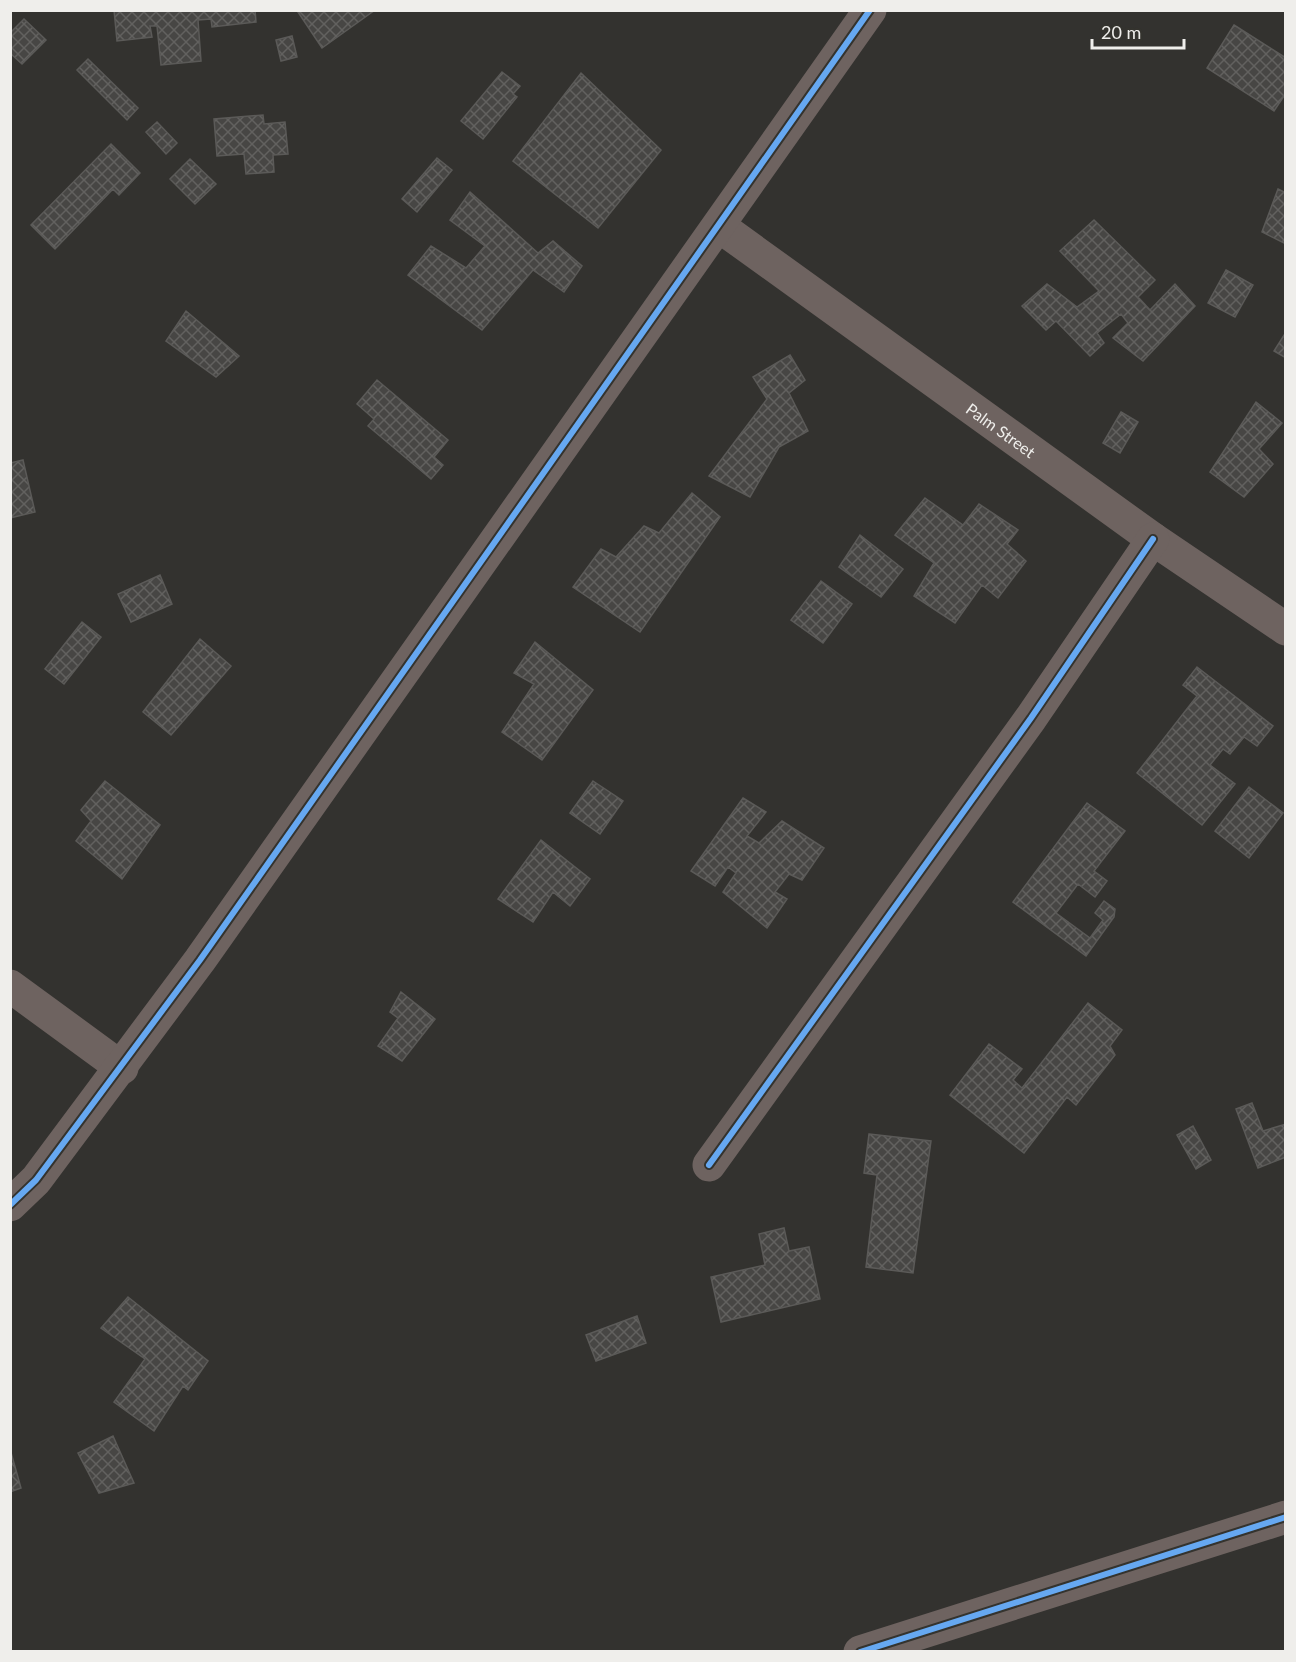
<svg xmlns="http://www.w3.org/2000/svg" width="1296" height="1662" font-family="Lato,sans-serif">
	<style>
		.building { fill: url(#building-cross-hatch); stroke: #5b5a58; stroke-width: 1.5 }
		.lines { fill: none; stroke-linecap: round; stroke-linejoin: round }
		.minor { stroke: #6e6360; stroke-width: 33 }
		.cycleway-casing { stroke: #34332e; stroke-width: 10 }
		.cycleway { stroke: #66a8f1; stroke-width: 6 }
		.labels { text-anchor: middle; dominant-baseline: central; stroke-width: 6; stroke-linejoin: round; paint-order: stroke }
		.street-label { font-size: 16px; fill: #efeeeb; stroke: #34332e }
	</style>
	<defs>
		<pattern id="building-cross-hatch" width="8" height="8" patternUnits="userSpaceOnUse" patternTransform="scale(1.5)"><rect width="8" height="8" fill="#474644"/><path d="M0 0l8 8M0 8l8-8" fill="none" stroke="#62615f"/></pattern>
	</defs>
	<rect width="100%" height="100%" fill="#33322f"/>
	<path class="building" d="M 114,10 L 255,10 L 256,22 L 212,27 L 211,19 L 198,20 L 201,61 L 161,65 L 157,26 L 150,26 L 152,37 L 117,41 Z
		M 300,10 L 375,10 L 322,48 L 298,12 Z
		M 24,19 L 46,40 L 22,64 L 10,53 L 10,33 Z
		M 1234,25 L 1286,58 L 1286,93 L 1274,111 L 1207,68 Z
		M 292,36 L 297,57 L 281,61 L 276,40 Z
		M 88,59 L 138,108 L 127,120 L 77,70 Z
		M 502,72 L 520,86 L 513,94 L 517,97 L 483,139 L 461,121 Z
		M 581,73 L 661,150 L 598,228 L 513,161 Z
		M 263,115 L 264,124 L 285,122 L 288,154 L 273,155 L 274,172 L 246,174 L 244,154 L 217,156 L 214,119 Z
		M 157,122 L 177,143 L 166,154 L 146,132 Z
		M 111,144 L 140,173 L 119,195 L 113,189 L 55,249 L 31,225 Z
		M 437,158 L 452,170 L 417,212 L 402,199 Z
		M 190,159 L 216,184 L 195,204 L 170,179 Z
		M 1278,189 L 1286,193 L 1286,244 L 1262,232 Z
		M 470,192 L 538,253 L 553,241 L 582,266 L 564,292 L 533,270 L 482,330 L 408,275 L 431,246 L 466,268 L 485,246 L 450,220 Z
		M 1094,220 L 1155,280 L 1138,297 L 1150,310 L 1175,284 L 1195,306 L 1143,361 L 1113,338 L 1128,323 L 1121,314 L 1097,333 L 1104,343 L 1090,356 L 1056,321 L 1046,330 L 1022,306 L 1047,284 L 1077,307 L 1099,291 L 1060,251 Z
		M 1226,270 L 1253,285 L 1235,317 L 1208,303 Z
		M 186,311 L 239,356 L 216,377 L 166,341 Z
		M 1286,332 L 1286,358 L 1274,351 Z
		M 790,355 L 805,380 L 789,393 L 808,431 L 779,447 L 750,497 L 709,476 L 767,399 L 753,377 Z
		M 377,380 L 448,440 L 434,457 L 443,465 L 431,479 L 368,426 L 374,419 L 357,404 Z
		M 1256,402 L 1282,423 L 1259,449 L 1273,464 L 1244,497 L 1210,472 Z
		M 1121,412 L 1138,422 L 1120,453 L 1103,443 Z
		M 23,460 L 35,512 L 10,518 L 10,463 Z
		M 692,493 L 720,517 L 640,632 L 573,587 L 601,549 L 616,557 L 644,526 L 659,533 Z
		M 925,498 L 963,525 L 979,504 L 1018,530 L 1007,544 L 1026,561 L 998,598 L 982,585 L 955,623 L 914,596 L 934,563 L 895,535 Z
		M 860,535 L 903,569 L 881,597 L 839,567 Z
		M 160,575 L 172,604 L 131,622 L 118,594 Z
		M 821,581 L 852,604 L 823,643 L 791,620 Z
		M 82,622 L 101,637 L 64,684 L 45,669 Z
		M 200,639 L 231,666 L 171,735 L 143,712 Z
		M 535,642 L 593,690 L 542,760 L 502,732 L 534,684 L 514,673 Z
		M 1197,667 L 1273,726 L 1257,746 L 1244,737 L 1230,754 L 1223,749 L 1210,765 L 1235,784 L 1202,825 L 1137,773 L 1197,696 L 1183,685 Z
		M 105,781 L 160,825 L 122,879 L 76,841 L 91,821 L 81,810 Z
		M 593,781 L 623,801 L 600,834 L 570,813 Z
		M 1249,787 L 1283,813 L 1249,858 L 1215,831 Z
		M 743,798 L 766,812 L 747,836 L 759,843 L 782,821 L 824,848 L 802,880 L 789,874 L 775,892 L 787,899 L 767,928 L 723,892 L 736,873 L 728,867 L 715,886 L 691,871 Z
		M 1087,803 L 1125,831 L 1094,871 L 1107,881 L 1095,897 L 1078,884 L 1056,913 L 1090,938 L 1103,920 L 1095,913 L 1104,901 L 1115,909 L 1114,917 L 1086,956 L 1013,902 Z
		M 541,840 L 590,879 L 570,906 L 553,892 L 533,922 L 498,899 Z
		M 401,992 L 435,1019 L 402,1061 L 378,1046 L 398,1018 L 390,1012 Z
		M 1088,1003 L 1122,1030 L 1110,1046 L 1115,1055 L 1076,1105 L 1067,1097 L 1024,1153 L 950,1095 L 989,1044 L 1022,1069 L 1013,1080 L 1022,1088 Z
		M 1252,1103 L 1263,1131 L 1286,1124 L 1286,1157 L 1258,1168 L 1236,1109 Z
		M 1193,1126 L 1211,1160 L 1196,1169 L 1177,1135 Z
		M 869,1134 L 931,1141 L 913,1273 L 866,1267 L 877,1175 L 864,1173 Z
		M 784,1228 L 789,1251 L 809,1247 L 820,1299 L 721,1322 L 711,1277 L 765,1265 L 759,1234 Z
		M 128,1297 L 208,1361 L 188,1390 L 183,1386 L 154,1431 L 114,1402 L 145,1359 L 101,1328 Z
		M 637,1316 L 646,1343 L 596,1361 L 586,1335 Z
		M 113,1436 L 134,1483 L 99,1493 L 78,1453 Z
		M 10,1449 L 21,1488 L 10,1492 Z"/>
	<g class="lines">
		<g class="minor">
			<path id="s1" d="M 719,226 L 1153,539 L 1286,629"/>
			<path d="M 10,986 L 122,1068"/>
			<path d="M 709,1165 L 1031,718 L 1153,539"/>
			<path d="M 10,1205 L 36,1180 L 200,960 L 870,10"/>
			<path d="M 860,1652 L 1286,1517"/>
		</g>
		<g class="cycleway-casing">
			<path id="cycleway" d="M 709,1165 L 1031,718 L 1153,539
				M 10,1205 L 36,1180 L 200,960 L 870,10
				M 860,1652 L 1286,1517"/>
		</g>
		<use href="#cycleway" class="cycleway"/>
	</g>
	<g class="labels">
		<g class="street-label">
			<text stroke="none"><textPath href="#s1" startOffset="348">Palm Street</textPath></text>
		</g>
	</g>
	<rect width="1296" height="1662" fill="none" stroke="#efeeeb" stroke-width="24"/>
	<path d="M1092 39v9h92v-9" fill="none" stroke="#efeeeb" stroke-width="3"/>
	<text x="1101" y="39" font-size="18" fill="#efeeeb" stroke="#34332e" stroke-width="4.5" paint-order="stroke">20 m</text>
</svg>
